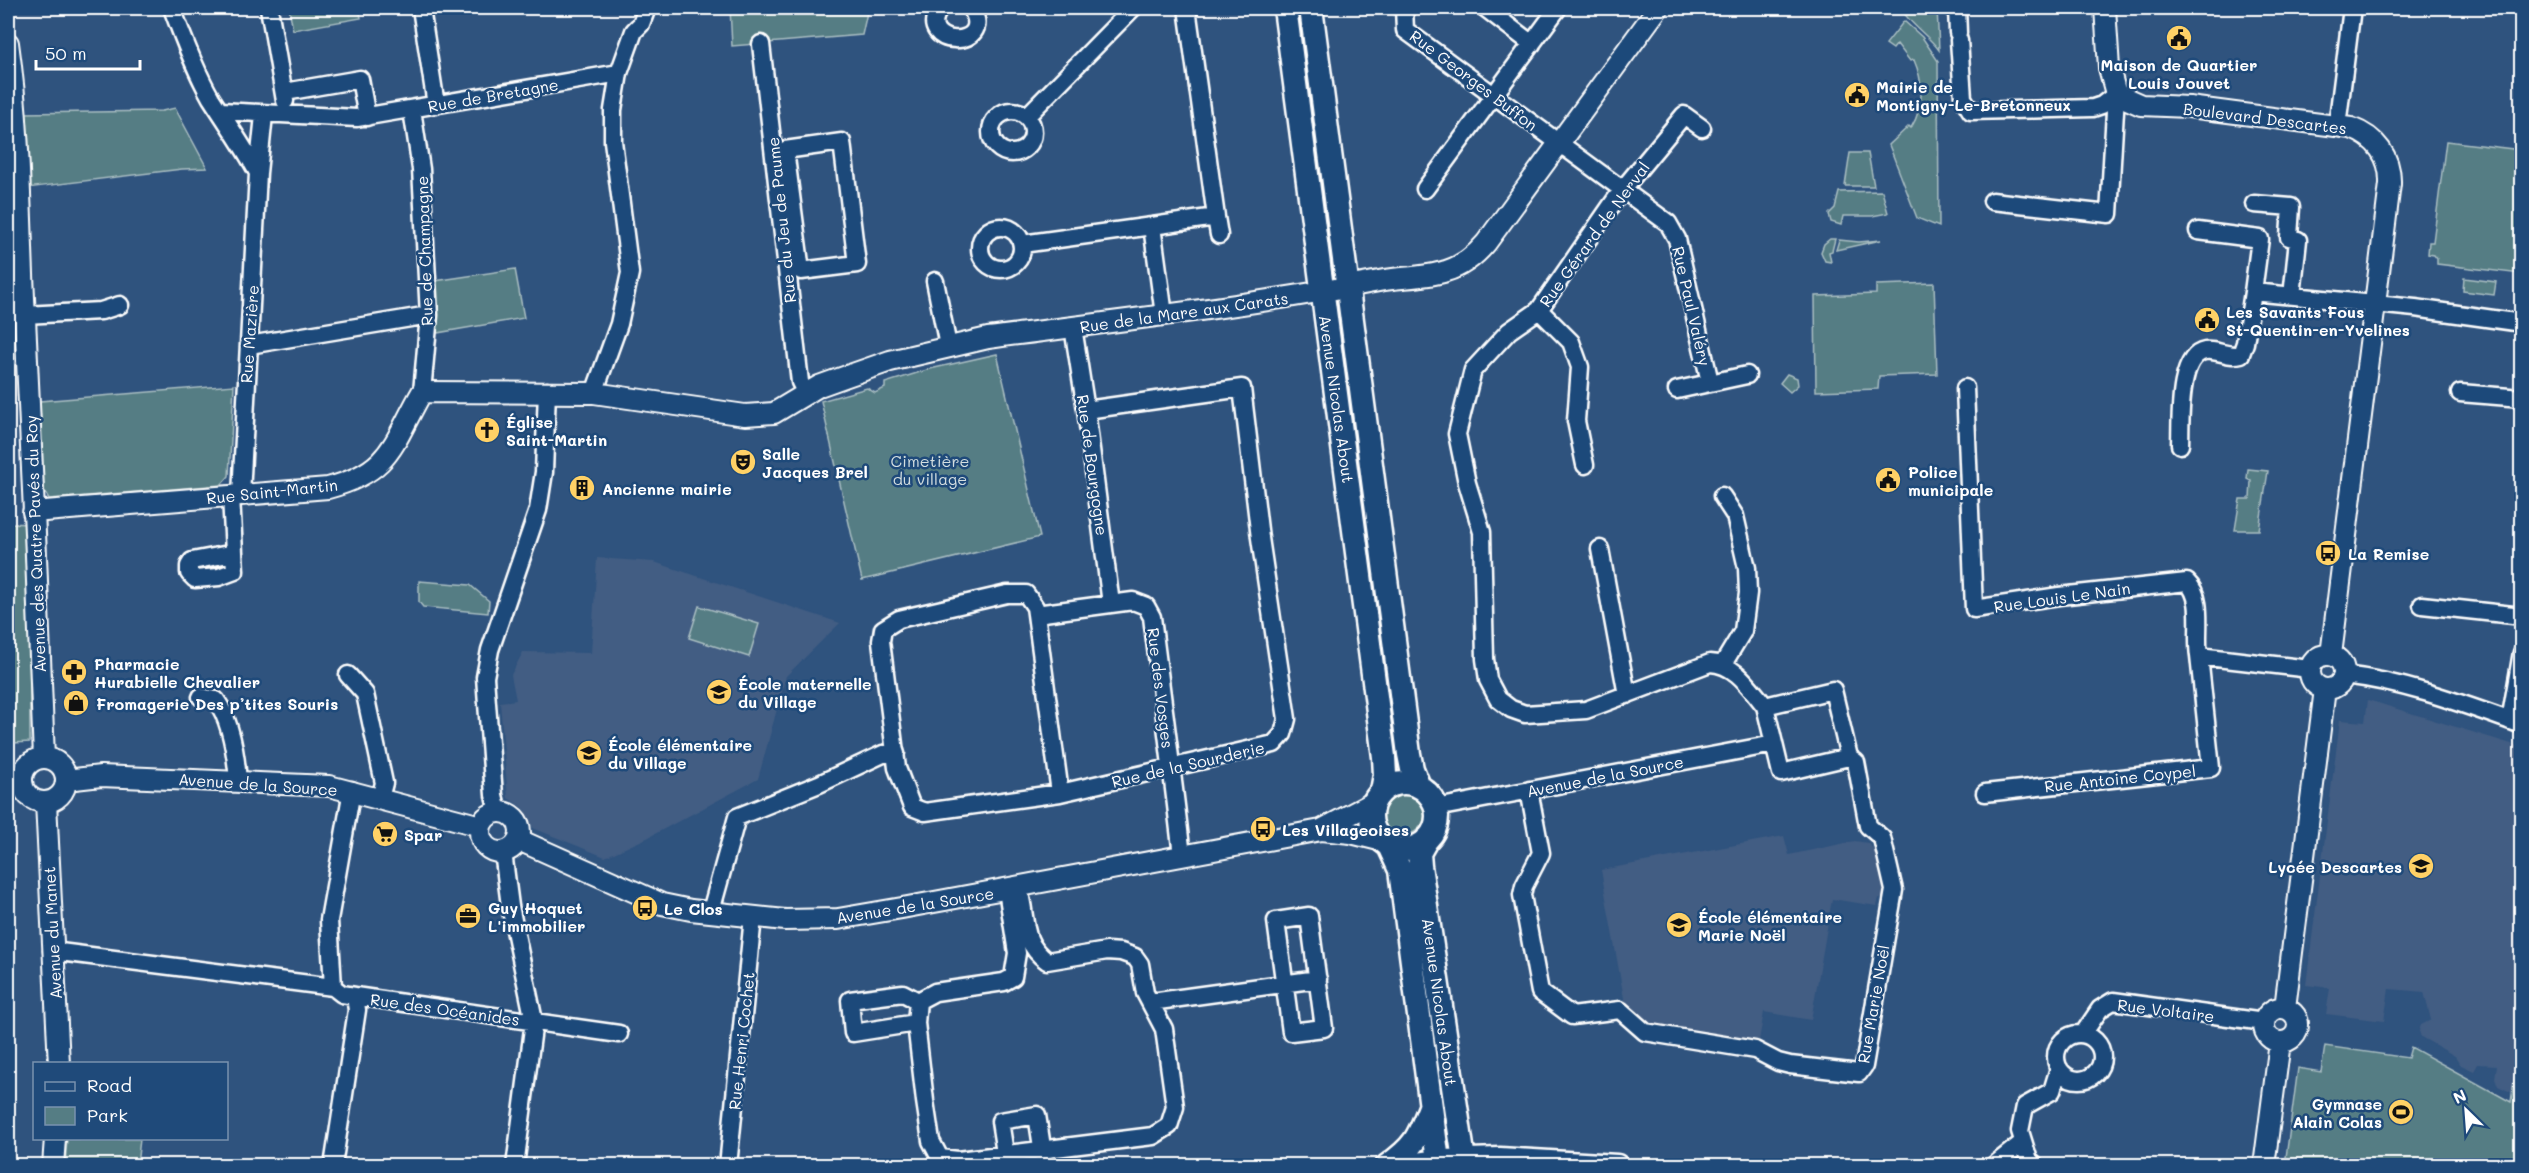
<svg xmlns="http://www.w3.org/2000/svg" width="2529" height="1173" font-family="Mali,sans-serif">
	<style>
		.built { fill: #425d83 }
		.green { fill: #557d84; stroke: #aabec2; stroke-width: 1.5 }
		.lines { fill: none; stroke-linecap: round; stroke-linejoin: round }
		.minor-casing { stroke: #fff; stroke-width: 21 }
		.tertiary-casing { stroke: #fff; stroke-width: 24 }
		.secondary-casing { stroke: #fff; stroke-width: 27 }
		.minor { stroke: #1f4a7a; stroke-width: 16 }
		.tertiary { stroke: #1f4a7a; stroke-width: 20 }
		.secondary { stroke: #1f4a7a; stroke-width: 22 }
		.labels { text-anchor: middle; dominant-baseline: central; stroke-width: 5; stroke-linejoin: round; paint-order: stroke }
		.poi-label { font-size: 16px; font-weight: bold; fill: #fff; stroke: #1f4a7a; text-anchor: start }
		.street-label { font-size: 16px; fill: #fff; stroke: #1f4a7a }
		.park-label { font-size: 16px; fill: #d4dee0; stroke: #1f4a7a }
	</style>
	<rect width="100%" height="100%" fill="#2f537e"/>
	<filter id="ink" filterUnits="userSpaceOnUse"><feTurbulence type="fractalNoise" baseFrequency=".0167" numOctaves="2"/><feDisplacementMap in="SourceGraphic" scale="12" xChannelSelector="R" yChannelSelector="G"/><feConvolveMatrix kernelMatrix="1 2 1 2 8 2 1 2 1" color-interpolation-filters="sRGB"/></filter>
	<g filter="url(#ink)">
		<path class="built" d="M 8,267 L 10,270 L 18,396 L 8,396 Z
			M 597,558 L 654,562 L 840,623 L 786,676 L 758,779 L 647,838 L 605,857 L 533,828 L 523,808 L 508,798 L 500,702 L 516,700 L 511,675 L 523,652 L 591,653 Z
			M 2368,700 L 2521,747 L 2522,1030 L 2513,1093 L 2498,1086 L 2495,1078 L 2497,1065 L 2478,1064 L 2474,1071 L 2461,1065 L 2455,1056 L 2421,1037 L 2419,1031 L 2421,1025 L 2431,1020 L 2424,992 L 2389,989 L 2384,1021 L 2326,1014 L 2330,988 L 2306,985 L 2340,720 L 2365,722 Z
			M 1784,836 L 1789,855 L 1855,841 L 1868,843 L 1878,853 L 1886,888 L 1884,899 L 1879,898 L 1877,906 L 1832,899 L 1811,1020 L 1764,1012 L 1759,1041 L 1648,1024 L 1636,1010 L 1625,1004 L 1601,870 Z"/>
		<path class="green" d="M 289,8 L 359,8 L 361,18 L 293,30 Z
			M 730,8 L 868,8 L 862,35 L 732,46 Z
			M 1293,8 L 1303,8 L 1333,248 L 1329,248 Z
			M 1901,8 L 1937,8 L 1939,50 C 1928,35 1907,22 1901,8 Z
			M 1904,21 L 1922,37 L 1938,61 L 1939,227 L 1917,218 L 1889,145 L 1909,126 L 1911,128 C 1924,106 1924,83 1914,60 L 1910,61 L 1897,44 L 1893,49 L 1886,44 Z
			M 175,108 L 207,168 L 182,169 L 27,188 L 23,113 L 162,111 Z
			M 2446,141 L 2521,150 L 2521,274 L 2437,264 L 2437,259 L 2434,255 L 2428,254 L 2429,242 L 2433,242 Z
			M 1850,153 L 1868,153 L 1874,186 L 1845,186 Z
			M 1882,191 L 1888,213 L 1872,216 L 1843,216 L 1841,225 L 1831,222 L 1829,214 L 1835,208 L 1839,192 Z
			M 1830,239 L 1835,239 L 1832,251 L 1829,252 L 1831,262 L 1825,261 L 1821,252 L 1824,244 Z
			M 1839,240 L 1859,242 L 1881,240 L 1836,250 Z
			M 515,269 L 524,318 L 437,333 L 435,281 Z
			M 2464,278 L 2496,282 L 2494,295 L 2463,291 Z
			M 1934,283 L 1937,374 L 1879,376 L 1878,389 L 1816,391 L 1815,296 L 1876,294 L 1876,285 Z
			M 997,354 L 1040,537 L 862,580 L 821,401 L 867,388 L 875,393 L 885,388 L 885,383 L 930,369 Z
			M 1787,374 L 1797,378 L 1798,385 L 1790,392 L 1780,383 Z
			M 234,385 L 229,476 L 221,485 L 49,499 L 42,487 L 40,401 Z
			M 2248,469 L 2268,471 L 2259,530 L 2235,530 L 2240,499 L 2250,499 L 2251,481 L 2247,479 Z
			M 8,523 L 29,524 L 30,742 L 13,743 L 8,737 Z
			M 419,581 L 470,585 L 489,601 L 488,613 L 423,607 L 419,602 Z
			M 699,606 L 759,624 L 749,657 L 689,638 Z
			M1381 813a22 22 0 1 1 44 0a22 22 0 1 1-44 0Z
			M 2521,1031 L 2521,1165 L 2285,1165 L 2298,1068 L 2321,1072 L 2325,1046 L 2408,1058 L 2411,1047 L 2511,1102 Z
			M 67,1139 L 140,1139 L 137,1165 L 65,1165 Z"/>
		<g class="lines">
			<g class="minor-casing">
				<path id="minor" d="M 172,8 C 183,38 195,70 211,98 C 227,123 244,147 258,173 L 241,495
					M 269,8 L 285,101
					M 421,8 L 436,105
					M 940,8 C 912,48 998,51 971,8
					M 1404,8 L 1405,30 L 1668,223 L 1677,239 L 1710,382
					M 1485,8 L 1532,44
					M 1957,8 L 1958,33
					M 1959,40 L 1963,98 L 1971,111 L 2093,108 L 2102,105 L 2116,94
					M 761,44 L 800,382 L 806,394
					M 285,92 L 360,79 L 367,117
					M 412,110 L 421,169 L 429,315 L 422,392
					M991 132a21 21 0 1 1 42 0a21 21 0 1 1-42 0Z
					M 221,111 L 357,118 L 619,73
					M 1027,116 L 1133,8
					M 2337,126 L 2352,8
					M 1702,128 L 1684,115 L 1622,190 L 1539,310 L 1509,331 L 1473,370 L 1457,434 L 1467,483 L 1482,532 L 1485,659 L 1488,680 L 1498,699 L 1511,709 L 1525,714 L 1586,710 L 1710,663 C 1736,664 1750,688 1765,706
					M 842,142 L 857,264 L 801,271 L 785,150 Z
					M 258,173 L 264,115
					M 1425,189 L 1558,8
					M 1992,201 L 2109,214 L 2116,94
					M 2254,204 L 2291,207 L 2289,237 L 2298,240 L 2292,296
					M 1216,217 L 1219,235
					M980 248a21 21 0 1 1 42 0a21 21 0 1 1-42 0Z
					M 2198,231 L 2260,239 L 2253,292
					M 1022,244 L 1152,226
					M 935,281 L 948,346
					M 1539,310 L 1571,342 L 1580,367 L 1576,421 L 1585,465
					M 24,315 L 101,311 L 120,305
					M 1164,315 L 1152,226 L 1216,217 L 1187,8
					M 1073,327 L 1086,410 L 1111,604
					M 249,345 L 429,315
					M 1965,388 L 1974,609 L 2059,596 L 2187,582 C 2205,599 2195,633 2199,656
					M 1677,390 L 1747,375
					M 594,393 L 619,324 L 630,273 L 613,141 L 613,110 L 619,73 L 634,31 L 641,24 L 647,8
					M 2460,393 L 2522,398
					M 1086,410 L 1242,388 L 1260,538 L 1287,719 L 1283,734 L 1274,744 L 1060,793 L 925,812 L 912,807 L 897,768 L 881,641 L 883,629 L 899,619 L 1007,594 L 1026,594 L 1035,607 L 1036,614 L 1133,601 L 1146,606 L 1152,617 C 1162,697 1173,776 1182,856
					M 2180,445 C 2181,422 2177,356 2205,351 C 2217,349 2228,358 2241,354 L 2245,343 L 2253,292 L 2415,308 L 2522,323
					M 231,496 L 235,571 L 219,577 L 195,579 L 189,573 L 189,566 L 192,561 L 234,553
					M 1722,496 L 1735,516 L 1747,568 L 1748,593 L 1743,631 L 1723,664
					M 1600,549 L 1627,695
					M 2422,605 L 2522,616
					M 1036,614 L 1060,793
					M 348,675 L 365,694 L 384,783 L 380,798
					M 2344,675 C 2405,682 2463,704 2522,725
					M 1833,690 L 1849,757 L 1781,773 L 1765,706 Z
					M 201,697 L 216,700 C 231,721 236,755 238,781
					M 2510,721 L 2522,652
					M 352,790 L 329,920 L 333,987 L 342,994 L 355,996
					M 1529,790 L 1541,853 L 1524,886 L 1522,895 L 1540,992 L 1572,1016 L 1620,1010 L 1645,1032 L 1755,1050 L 1778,1062 L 1790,1065 L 1859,1073 L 1864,1066 L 1894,890 L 1882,838 L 1868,826 L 1856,762 L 1849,757
					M 1985,793 L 2211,768 L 2199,656 L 2310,669
					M 1436,808 L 1774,744
					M 498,812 L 494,795 L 485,677 L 490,650 L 538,510 L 544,472 L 547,391
					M 503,852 L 510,906 L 534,1021 L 515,1166
					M 1007,890 L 1017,953 L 1013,977 L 1004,982 L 935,992 L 918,1001 L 916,1023 L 925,1101 L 931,1141 L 940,1158 L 958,1160 L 1153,1136 L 1169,1126 L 1175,1107 L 1164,1029 L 1145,993 L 1140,964 L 1135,957 L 1121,952 L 1107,951 L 1047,961 C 1019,941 1028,916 1018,887
					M 711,911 L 737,817 L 819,784 L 883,754 L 896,753
					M 1309,916 L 1324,1028 L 1291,1032 L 1276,921 Z
					M 52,951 L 333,987
					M 1151,1002 L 1318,979
					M 916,1023 L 853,1033 L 850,1000 L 903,993 L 918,1001
					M 2083,1034 L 2100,1009 L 2113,1001 L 2264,1022
					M2056 1057a23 23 0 1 1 46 0a23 23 0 1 1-46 0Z
					M 333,1166 L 357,1010 L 355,996 L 619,1034
					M 728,1166 L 753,917
					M 1007,1166 L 1000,1121 L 1037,1115 L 1045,1166
					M 1993,1166 L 2023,1142
					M 2035,1166 L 2029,1160 L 2020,1131 L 2025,1106 L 2052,1091 L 2059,1068"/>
			</g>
			<g class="tertiary-casing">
				<path id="tertiary" d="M 2105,8 L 2109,68 L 2116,94 L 2141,105 L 2189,107 L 2351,128 C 2376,137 2391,157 2390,184 L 2331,655
					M 8,43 C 21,134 20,227 25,318 C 32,465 39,611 44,758
					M 33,512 L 328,488 C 392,471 392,444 422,392 L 594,393 L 745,415 L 774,413 L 819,386 L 847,376 L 890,361 L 988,338 C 1118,321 1249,306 1379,281 C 1400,277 1425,278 1446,271 C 1463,266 1475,256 1486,243 L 1658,8
					M2310 672a17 17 0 1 1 34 0a17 17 0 1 1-34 0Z
					M22 780a22 22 0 1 1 44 0a22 22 0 1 1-44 0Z
					M 66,780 L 101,776 L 329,786 L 481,826
					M 46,802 L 59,1064
					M480 832a20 20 0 1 1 40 0a20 20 0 1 1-40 0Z
					M 1321,830 L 1374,802
					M 519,840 L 662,904 L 691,910 L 785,920 L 838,919 L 902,908 L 1321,830 L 1351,833 L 1383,841
					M 2285,1008 L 2325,689
					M2264 1025a17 17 0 1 1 34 0a17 17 0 1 1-34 0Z
					M 53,1166 L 55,1138
					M 2264,1166 L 2280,1042"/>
			</g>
			<g class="secondary-casing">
				<path id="secondary" d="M 1285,8 L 1384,757 L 1385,775 L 1382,791
					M 1311,8 L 1409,754 L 1412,769 L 1419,786
					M1371 816a33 33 0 1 1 66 0a33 33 0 1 1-66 0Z
					M 1427,839 L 1419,853 L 1420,866 L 1464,1160 L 1461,1166
					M 1388,844 L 1400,870 L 1438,1161 L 1440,1166
					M 1387,1166 C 1415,1146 1418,1138 1430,1107
					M 1404,1166 L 1438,1161 L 1500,1159 L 1617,1166"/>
			</g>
			<use href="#minor" class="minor"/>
			<use href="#tertiary" class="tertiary"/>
			<use href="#secondary" class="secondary"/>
		</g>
	</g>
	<defs>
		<g id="civic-disc" transform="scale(1.35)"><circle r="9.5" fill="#ffd166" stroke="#1f4a7a"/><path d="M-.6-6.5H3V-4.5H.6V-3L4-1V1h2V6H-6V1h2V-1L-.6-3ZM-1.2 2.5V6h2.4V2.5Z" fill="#111"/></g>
		<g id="church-disc" transform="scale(1.35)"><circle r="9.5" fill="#ffd166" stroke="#1f4a7a"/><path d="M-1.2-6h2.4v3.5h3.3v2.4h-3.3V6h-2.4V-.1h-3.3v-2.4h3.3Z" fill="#111"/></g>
		<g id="theatre-disc" transform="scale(1.35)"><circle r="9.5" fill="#ffd166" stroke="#1f4a7a"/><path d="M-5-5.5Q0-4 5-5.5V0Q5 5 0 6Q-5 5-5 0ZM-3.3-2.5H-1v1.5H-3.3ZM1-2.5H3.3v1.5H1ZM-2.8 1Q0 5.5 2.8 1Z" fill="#111"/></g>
		<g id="building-disc" transform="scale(1.35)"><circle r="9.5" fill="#ffd166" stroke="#1f4a7a"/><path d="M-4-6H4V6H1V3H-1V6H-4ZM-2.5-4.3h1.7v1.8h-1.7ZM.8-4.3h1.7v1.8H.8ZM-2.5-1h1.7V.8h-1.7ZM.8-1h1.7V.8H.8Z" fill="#111"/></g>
		<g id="bus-disc" transform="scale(1.35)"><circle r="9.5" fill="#ffd166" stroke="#1f4a7a"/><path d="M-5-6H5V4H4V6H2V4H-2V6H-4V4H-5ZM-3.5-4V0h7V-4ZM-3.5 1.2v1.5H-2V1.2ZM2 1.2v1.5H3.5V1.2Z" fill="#111"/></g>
		<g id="pharmacy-disc" transform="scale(1.35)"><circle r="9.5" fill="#ffd166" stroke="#1f4a7a"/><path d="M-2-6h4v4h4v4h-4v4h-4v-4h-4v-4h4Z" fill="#111"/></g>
		<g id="school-disc" transform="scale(1.35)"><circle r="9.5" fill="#ffd166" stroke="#1f4a7a"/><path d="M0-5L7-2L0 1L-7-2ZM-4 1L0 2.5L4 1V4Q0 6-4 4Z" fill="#111"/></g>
		<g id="shop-disc" transform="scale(1.35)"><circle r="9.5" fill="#ffd166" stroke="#1f4a7a"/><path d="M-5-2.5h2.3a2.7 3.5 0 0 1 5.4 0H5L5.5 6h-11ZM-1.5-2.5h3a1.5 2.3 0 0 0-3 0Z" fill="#111"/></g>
		<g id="supermarket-disc" transform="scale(1.35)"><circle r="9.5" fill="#ffd166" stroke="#1f4a7a"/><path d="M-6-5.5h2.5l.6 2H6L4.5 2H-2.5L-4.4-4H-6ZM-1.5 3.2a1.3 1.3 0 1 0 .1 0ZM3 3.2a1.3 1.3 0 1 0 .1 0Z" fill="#111"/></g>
		<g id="office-disc" transform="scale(1.35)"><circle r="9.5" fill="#ffd166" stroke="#1f4a7a"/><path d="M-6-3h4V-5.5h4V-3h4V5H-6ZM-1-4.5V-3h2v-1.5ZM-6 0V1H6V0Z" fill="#111"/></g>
		<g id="stadium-disc" transform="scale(1.35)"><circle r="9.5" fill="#ffd166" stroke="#1f4a7a"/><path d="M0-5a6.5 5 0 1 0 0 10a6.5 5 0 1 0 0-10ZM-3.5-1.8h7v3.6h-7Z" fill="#111"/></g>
	</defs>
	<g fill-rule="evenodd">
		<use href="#civic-disc" x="2179" y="38"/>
		<use href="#civic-disc" x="1857" y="95"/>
		<use href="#civic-disc" x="2207" y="320"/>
		<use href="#church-disc" x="487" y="430"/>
		<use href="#theatre-disc" x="743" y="462"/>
		<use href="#civic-disc" x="1888" y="480"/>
		<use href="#building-disc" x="582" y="488"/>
		<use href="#bus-disc" x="2328" y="553"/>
		<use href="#pharmacy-disc" x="74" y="672"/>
		<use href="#school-disc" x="719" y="692"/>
		<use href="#shop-disc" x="76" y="703"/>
		<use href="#school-disc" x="589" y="753"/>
		<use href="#bus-disc" x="1263" y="829"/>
		<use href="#supermarket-disc" x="385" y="834"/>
		<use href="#school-disc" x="2421" y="866"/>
		<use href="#bus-disc" x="645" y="908"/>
		<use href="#office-disc" x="468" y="916"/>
		<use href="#school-disc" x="1679" y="925"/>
		<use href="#stadium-disc" x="2401" y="1112"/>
	</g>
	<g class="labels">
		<g class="poi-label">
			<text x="2179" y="64" text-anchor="middle">Maison de Quartier<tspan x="2179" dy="18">Louis Jouvet</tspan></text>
			<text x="1876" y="86">Mairie de<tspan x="1876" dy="18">Montigny-Le-Bretonneux</tspan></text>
			<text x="2226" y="311">Les Savants Fous<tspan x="2226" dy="18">St-Quentin-en-Yvelines</tspan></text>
			<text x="506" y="421">Église<tspan x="506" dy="18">Saint-Martin</tspan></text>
			<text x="762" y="453">Salle<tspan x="762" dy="18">Jacques Brel</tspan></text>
			<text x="1908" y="471">Police<tspan x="1908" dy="18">municipale</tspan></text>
			<text x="602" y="488">Ancienne mairie</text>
			<text x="2348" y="553">La Remise</text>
			<text x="94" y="663">Pharmacie<tspan x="94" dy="18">Hurabielle Chevalier</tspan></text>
			<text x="738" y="683">École maternelle<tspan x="738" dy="18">du Village</tspan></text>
			<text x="96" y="703">Fromagerie Des p’tites Souris</text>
			<text x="608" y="744">École élémentaire<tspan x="608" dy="18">du Village</tspan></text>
			<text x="1282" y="829">Les Villageoises</text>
			<text x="404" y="834">Spar</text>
			<text x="2402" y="866" text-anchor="end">Lycée Descartes</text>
			<text x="488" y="907">Guy Hoquet<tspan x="488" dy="18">L'immobilier</tspan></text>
			<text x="664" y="908">Le Clos</text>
			<text x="1698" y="916">École élémentaire<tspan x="1698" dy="18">Marie Noël</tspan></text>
			<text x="2382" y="1103" text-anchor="end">Gymnase<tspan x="2382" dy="18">Alain Colas</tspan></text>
		</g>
		<g class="street-label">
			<text transform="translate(1474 80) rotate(37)">Rue Georges Buffon</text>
			<text transform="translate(493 95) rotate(-10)">Rue de Bretagne</text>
			<text transform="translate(2265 118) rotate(7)">Boulevard Descartes</text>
			<text transform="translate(781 220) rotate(-96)">Rue du Jeu de Paume</text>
			<text transform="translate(1594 234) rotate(-54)">Rue Gérard de Nerval</text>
			<text transform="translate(424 251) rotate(-92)">Rue de Champagne</text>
			<text transform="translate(1692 306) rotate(77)">Rue Paul Valéry</text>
			<text transform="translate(1184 312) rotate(-8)">Rue de la Mare aux Carats</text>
			<text transform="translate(249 334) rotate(-86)">Rue Mazière</text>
			<text transform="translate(1337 399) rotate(82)">Avenue Nicolas About</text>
			<text transform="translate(1093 465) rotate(82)">Rue de Bourgogne</text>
			<text transform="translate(272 491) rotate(-6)">Rue Saint-Martin</text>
			<text transform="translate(35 544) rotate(-92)">Avenue des Quatre Pavés du Roy</text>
			<text transform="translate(2062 597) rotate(-8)">Rue Louis Le Nain</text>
			<text transform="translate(1161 688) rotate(83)">Rue des Vosges</text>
			<text transform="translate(1188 764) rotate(-13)">Rue de la Sourderie</text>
			<text transform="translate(1605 776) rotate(-11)">Avenue de la Source</text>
			<text transform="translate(2120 778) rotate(-6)">Rue Antoine Coypel</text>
			<text transform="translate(258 784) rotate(4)">Avenue de la Source</text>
			<text transform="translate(915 905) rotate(-9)">Avenue de la Source</text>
			<text transform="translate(52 933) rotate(-93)">Avenue du Manet</text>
			<text transform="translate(1440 1002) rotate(82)">Avenue Nicolas About</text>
			<text transform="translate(1873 1004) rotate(-80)">Rue Marie Noël</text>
			<text transform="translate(445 1009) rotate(8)">Rue des Océanides</text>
			<text transform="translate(2166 1010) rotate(7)">Rue Voltaire</text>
			<text transform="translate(741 1041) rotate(-84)">Rue Henri Cochet</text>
		</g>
		<g class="park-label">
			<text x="930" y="460">Cimetière<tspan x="930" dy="18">du village</tspan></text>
		</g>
	</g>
	<rect width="2529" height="1173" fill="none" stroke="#1f4a7a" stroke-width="30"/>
	<rect x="15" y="15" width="2499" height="1143" fill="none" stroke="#fff" stroke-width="2" filter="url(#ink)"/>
	<rect x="33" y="1062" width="195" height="78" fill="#1f4a7a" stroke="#7992af" stroke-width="1.5"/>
	<rect x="45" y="1082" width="30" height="9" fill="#1f4a7a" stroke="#7992af" stroke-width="1.5"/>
	<text x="87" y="1092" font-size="18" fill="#ffffff">Road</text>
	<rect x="45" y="1107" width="30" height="18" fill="#557d84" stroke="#7992af" stroke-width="1.5"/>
	<text x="87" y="1122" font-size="18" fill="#ffffff">Park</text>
	<g transform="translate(2466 1110) rotate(335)" stroke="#1f4a7a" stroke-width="4.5" paint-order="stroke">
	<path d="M0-4.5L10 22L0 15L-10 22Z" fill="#ffffff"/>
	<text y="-9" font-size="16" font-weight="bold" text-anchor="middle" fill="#ffffff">N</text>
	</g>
	<path d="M36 60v9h104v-9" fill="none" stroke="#ffffff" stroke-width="3"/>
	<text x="45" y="60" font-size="18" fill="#ffffff" stroke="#1f4a7a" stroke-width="4.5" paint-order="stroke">50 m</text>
</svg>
